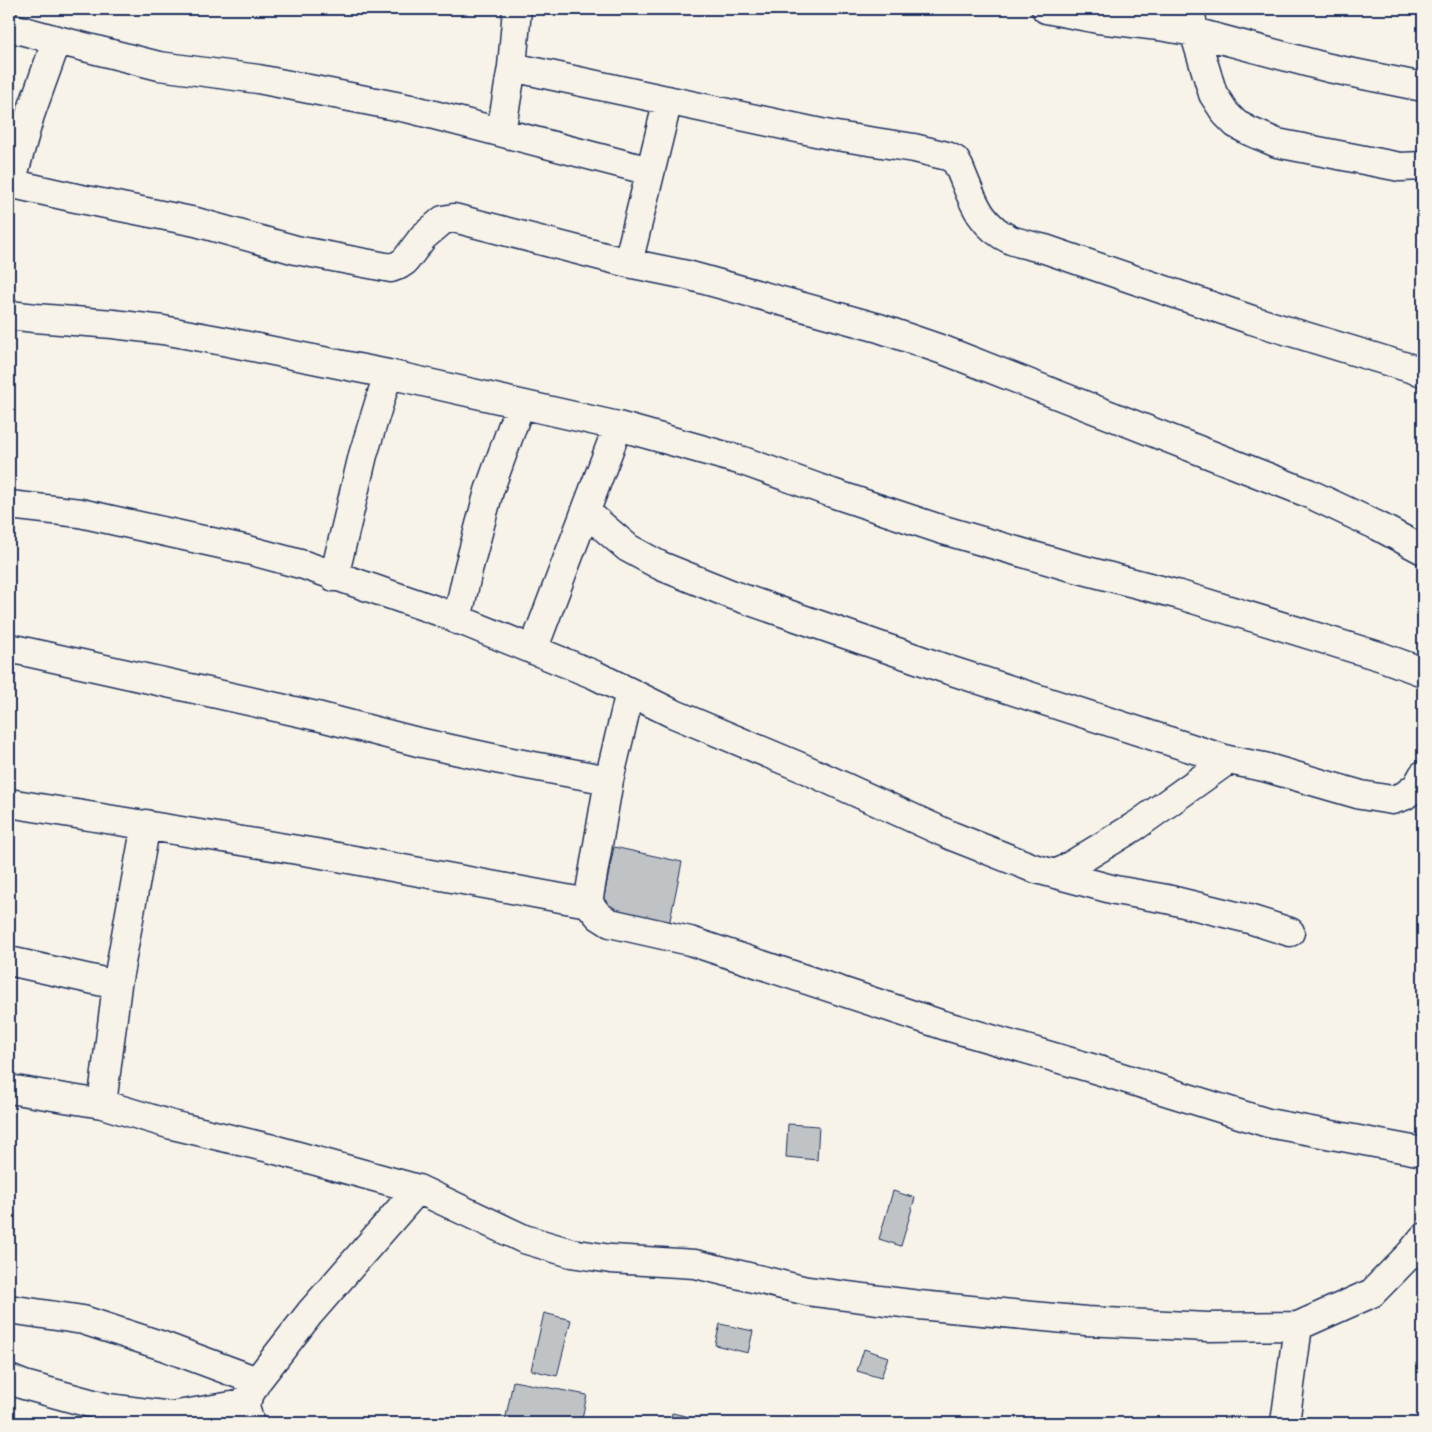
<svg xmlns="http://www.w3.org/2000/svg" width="1432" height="1432" font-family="Kalam,sans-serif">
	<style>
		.building { fill: #c0c3c5; stroke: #1b2f5e }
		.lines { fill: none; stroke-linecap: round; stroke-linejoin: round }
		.street-casing { stroke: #1b2f5e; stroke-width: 31 }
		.street { stroke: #f7f3e8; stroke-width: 28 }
	</style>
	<rect width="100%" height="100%" fill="#f7f3e8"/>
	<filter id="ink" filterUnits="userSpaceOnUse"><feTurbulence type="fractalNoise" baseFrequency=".02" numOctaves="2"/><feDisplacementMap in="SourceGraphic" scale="10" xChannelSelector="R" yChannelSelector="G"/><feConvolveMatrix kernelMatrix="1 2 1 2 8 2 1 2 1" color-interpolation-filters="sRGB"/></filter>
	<g filter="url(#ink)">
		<path class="building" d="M 614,847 L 682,862 L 669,925 L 601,911 Z
			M 788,1124 L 819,1126 L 817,1160 L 786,1157 Z
			M 893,1191 L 915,1198 L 901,1246 L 879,1239 Z
			M 544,1313 L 571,1320 L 557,1376 L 531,1370 Z
			M 720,1324 L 753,1331 L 748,1353 L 715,1345 Z
			M 864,1349 L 888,1357 L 881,1378 L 857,1371 Z
			M 513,1381 L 587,1395 L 581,1423 L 513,1423 L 505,1422 Z
			M 672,1413 L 690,1417 L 688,1423 L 670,1423 Z"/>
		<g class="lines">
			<g class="street-casing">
				<path id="street" d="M 1046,9 L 1098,19 L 1159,26 L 1194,32 L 1329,68 L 1423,87
					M 1190,9 L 1194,32 L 1213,94 L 1226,114 L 1236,124 L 1249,131 L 1277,143 L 1400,167 L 1423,166
					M 9,27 L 57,40 L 159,66 L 258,79 L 411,109 L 650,171
					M 512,67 L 830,135 L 914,148 L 947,156 L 955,160 L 959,167 C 972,197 978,225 1011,240 C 1022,244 1034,246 1045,249 L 1252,320 L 1423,372
					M 501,132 L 512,67 L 517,9
					M 9,183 L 76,198 L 196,222 L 296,250 L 391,268 L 399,265 L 405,261 L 423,237 L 443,220 L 454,218 L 628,263 L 687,275 L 879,328 L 946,351 L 1308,493 L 1378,526 L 1423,550
					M 11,183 L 30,115 L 57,40
					M 628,263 L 668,100
					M 9,315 L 35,318 L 113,324 L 163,330 L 223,341 L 388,374 L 618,426 L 743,461 L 832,493 L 940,529 L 1068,566 L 1180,595 L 1382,657 L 1423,672
					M 9,505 L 80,513 L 248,550 L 304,565 L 438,611 L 595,675 L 672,713 L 803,768 L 952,836 L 1033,868 L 1115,890 L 1167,899 L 1249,919 L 1290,932
					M 586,512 L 628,548 L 661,566 L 733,595 L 949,670 L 1228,760 L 1264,767 L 1361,795 L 1392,800 L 1404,796 L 1417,786 L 1423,775
					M 334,577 L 363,455 L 388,374
					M 457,620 L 468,570 L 489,491 L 520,405
					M 9,648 L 321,717 L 418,742 L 501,760 L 609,780
					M 533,650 L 618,426
					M 9,803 L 316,853 L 588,903 L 599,916 L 610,923 L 690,941 L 943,1025 L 1098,1070 L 1268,1123 L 1423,1152
					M 1057,874 L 1137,825 L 1228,760
					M 588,903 L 609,780 L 630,692
					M 9,961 L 117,985
					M 9,1089 L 102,1104 L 172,1125 L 269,1148 L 418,1189 L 524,1239 L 571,1253 L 611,1259 L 695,1264 L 807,1291 L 919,1305 L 1086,1321 L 1207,1327 L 1298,1326 L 1372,1293 L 1411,1253 L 1423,1238
					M 102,1104 L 117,985 L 146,824
					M 9,1309 L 83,1320 L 163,1346 L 257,1381
					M 9,1379 L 24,1385 L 108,1408 L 171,1416 L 244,1404
					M 250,1423 L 244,1404 L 257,1381 L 310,1313 L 418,1189
					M 1285,1423 L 1298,1326"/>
			</g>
			<use href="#street" class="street"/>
		</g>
	</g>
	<rect width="1432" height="1432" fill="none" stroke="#f7f3e8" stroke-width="30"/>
	<rect x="15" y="15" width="1402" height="1402" fill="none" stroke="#1b2f5e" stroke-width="2" filter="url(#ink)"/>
</svg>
